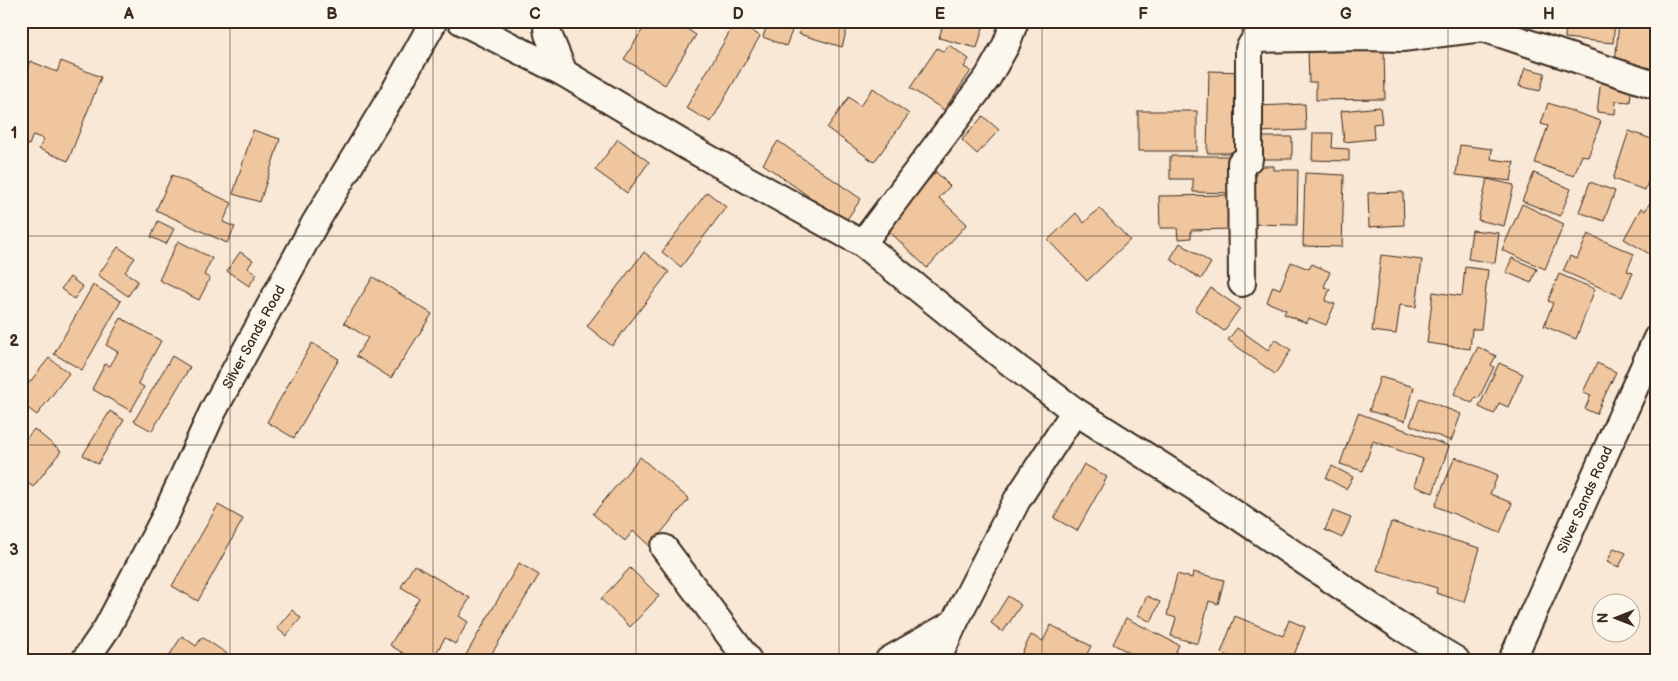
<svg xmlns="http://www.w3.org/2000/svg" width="1678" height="681" font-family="'Balsamiq Sans',sans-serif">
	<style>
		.building { fill: #f0c69f; stroke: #3b2a1e }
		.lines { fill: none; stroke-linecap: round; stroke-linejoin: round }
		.street-casing { stroke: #3b2a1e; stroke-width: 30 }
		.street { stroke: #fbf7ec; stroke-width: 26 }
		.grid { fill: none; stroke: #3b2a1e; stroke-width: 1; stroke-opacity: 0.55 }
		.labels { text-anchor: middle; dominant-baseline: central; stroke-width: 4.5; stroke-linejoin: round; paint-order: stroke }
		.street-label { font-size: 14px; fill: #3b2a1e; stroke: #fbf7ec }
		.neatline { fill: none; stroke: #3b2a1e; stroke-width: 2 }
		.grid-label { font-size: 16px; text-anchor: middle; font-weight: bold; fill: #3b2a1e }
	</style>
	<rect width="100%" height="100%" fill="#f8e8d5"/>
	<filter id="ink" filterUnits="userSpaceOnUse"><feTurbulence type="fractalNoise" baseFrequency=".02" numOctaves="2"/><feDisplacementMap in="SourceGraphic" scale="10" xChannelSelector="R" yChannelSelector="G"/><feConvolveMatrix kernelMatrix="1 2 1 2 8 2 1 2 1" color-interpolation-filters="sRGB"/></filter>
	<g filter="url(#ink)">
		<path class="building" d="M 648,21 L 675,21 L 696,35 L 665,85 L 624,59 Z
			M 736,21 L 760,36 L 711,122 L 686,108 Z
			M 747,21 L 796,21 L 786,46 L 763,37 L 766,28 Z
			M 803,21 L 833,21 L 848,25 L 842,47 L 799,34 Z
			M 944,21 L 985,21 L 977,48 L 939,38 Z
			M 1141,21 L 1177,21 L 1142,28 Z
			M 1510,21 L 1534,21 L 1534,22 L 1510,22 Z
			M 1566,21 L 1615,21 L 1613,43 L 1565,38 Z
			M 1619,21 L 1657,22 L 1657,69 L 1615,64 Z
			M 949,45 L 969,59 L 964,67 L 971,71 L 944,110 L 910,88 L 937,48 L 944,52 Z
			M 1384,48 L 1385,99 L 1316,100 L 1316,82 L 1309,82 L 1308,49 Z
			M 30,61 L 57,72 L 61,61 L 101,77 L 68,161 L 39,149 L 44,139 L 33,135 L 29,145 L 21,142 L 21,84 Z
			M 1525,68 L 1545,73 L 1540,91 L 1519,86 Z
			M 1209,71 L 1246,72 L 1244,153 L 1207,153 Z
			M 1601,79 L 1632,82 L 1630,102 L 1616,101 L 1615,114 L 1597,112 Z
			M 873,88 L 909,114 L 874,162 L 827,128 L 849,97 L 860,106 Z
			M 1548,103 L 1601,121 L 1588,157 L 1582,155 L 1574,176 L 1535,163 L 1548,126 L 1541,124 Z
			M 1305,104 L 1306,130 L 1260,132 L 1258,106 Z
			M 1380,107 L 1382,123 L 1373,124 L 1374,139 L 1344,142 L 1341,111 Z
			M 1138,111 L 1197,111 L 1197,151 L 1138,151 Z
			M 983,116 L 999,130 L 977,154 L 962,140 Z
			M 253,130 L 280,139 L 260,202 L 233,194 Z
			M 1629,131 L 1657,141 L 1657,156 L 1645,190 L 1613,179 Z
			M 1313,133 L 1333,133 L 1332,148 L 1349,149 L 1349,161 L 1312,160 Z
			M 1260,137 L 1292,137 L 1292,159 L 1260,159 Z
			M 618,139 L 649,162 L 627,193 L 595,170 Z
			M 778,141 L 861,199 L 845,222 L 763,164 Z
			M 1460,145 L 1492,149 L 1491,159 L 1514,162 L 1511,181 L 1456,175 Z
			M 1170,156 L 1235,156 L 1234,193 L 1193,192 L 1193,179 L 1170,179 Z
			M 1248,166 L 1274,166 L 1274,170 L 1298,170 L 1297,225 L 1247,224 Z
			M 936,172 L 950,186 L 939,198 L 967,224 L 927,268 L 885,227 Z
			M 1305,173 L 1344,175 L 1342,247 L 1303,246 Z
			M 1534,173 L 1571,189 L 1560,216 L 1522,201 Z
			M 172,175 L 232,203 L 223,222 L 235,227 L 227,243 L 156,210 Z
			M 1487,179 L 1514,185 L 1504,226 L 1478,220 Z
			M 1590,182 L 1615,191 L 1604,221 L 1579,212 Z
			M 707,192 L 726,207 L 681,267 L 662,252 Z
			M 1403,192 L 1404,225 L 1369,227 L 1368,193 Z
			M 1232,195 L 1233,229 L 1191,230 L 1191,238 L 1178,239 L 1177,228 L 1160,228 L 1159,196 Z
			M 1651,201 L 1657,205 L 1657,248 L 1653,256 L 1624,239 L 1641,208 L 1645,211 Z
			M 1522,204 L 1564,224 L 1545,269 L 1502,250 Z
			M 1099,208 L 1130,240 L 1087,281 L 1048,240 L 1076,213 L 1084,223 Z
			M 158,221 L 174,229 L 166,244 L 151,237 Z
			M 1472,230 L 1499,233 L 1495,263 L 1468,259 Z
			M 1588,234 L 1634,254 L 1627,271 L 1633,273 L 1622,297 L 1563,271 L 1570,256 L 1577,259 Z
			M 178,241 L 212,258 L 204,275 L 210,278 L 199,300 L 159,280 Z
			M 1180,243 L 1211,263 L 1201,279 L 1170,259 Z
			M 118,247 L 135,258 L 125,272 L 138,281 L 128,296 L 98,275 Z
			M 240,252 L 253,260 L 248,268 L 257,274 L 249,286 L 227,271 Z
			M 644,252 L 669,272 L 612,346 L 587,326 Z
			M 1381,255 L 1422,260 L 1416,307 L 1400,305 L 1396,334 L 1372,331 Z
			M 1512,258 L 1537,269 L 1531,283 L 1506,272 Z
			M 1291,262 L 1309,269 L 1312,264 L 1330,272 L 1324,287 L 1330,289 L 1325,301 L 1335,304 L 1326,325 L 1309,318 L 1307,323 L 1284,314 L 1286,310 L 1267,302 L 1273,286 L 1280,289 Z
			M 1465,267 L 1488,270 L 1481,329 L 1472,329 L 1470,349 L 1427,343 L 1433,292 L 1462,296 Z
			M 1559,274 L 1595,289 L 1576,339 L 1544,326 L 1553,303 L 1548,301 Z
			M 70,277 L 83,287 L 74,299 L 61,289 Z
			M 373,277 L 432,314 L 391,378 L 356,356 L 368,338 L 344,323 Z
			M 93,285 L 121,301 L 82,370 L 54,354 Z
			M 1211,288 L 1240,308 L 1224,331 L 1195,310 Z
			M 121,318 L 161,341 L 138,383 L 144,387 L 131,411 L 92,389 L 105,364 L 110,366 L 118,352 L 106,345 Z
			M 1237,328 L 1268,350 L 1275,339 L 1291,350 L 1275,374 L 1228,340 Z
			M 312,343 L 339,359 L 294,438 L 267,422 Z
			M 1478,347 L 1496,356 L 1491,365 L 1494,367 L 1479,398 L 1476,397 L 1472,403 L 1454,394 Z
			M 172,356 L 190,367 L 152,431 L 134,421 Z
			M 49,358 L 69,373 L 37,415 L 21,403 L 21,393 Z
			M 1499,363 L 1523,374 L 1508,407 L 1499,403 L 1494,414 L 1479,407 Z
			M 1597,363 L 1616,372 L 1596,414 L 1585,409 L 1591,395 L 1583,392 Z
			M 1380,377 L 1414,387 L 1405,421 L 1369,411 Z
			M 1420,398 L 1461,414 L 1451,441 L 1410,425 Z
			M 110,411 L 124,420 L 98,464 L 83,455 Z
			M 1358,413 L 1449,446 L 1433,493 L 1414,486 L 1423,459 L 1373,441 L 1363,471 L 1340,464 Z
			M 34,429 L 61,451 L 33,487 L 21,478 L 21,445 Z
			M 640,457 L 689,499 L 650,546 L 633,531 L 625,541 L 593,514 Z
			M 1455,457 L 1498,475 L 1490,494 L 1512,503 L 1500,533 L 1435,506 Z
			M 1084,464 L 1107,477 L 1077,531 L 1054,518 Z
			M 1332,466 L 1353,477 L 1346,489 L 1326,478 Z
			M 218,505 L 243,519 L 198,601 L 172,586 Z
			M 1333,511 L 1351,518 L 1342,538 L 1325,530 Z
			M 1391,522 L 1480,548 L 1464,602 L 1436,593 L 1437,588 L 1377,570 Z
			M 1614,548 L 1626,553 L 1619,567 L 1607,562 Z
			M 519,563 L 539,575 L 488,660 L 463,660 Z
			M 414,565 L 470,598 L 459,616 L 468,622 L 455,644 L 445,638 L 432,660 L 414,660 L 390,645 L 419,598 L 401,587 Z
			M 630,568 L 659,596 L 630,627 L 601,599 Z
			M 1193,572 L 1224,580 L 1218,604 L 1209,601 L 1198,644 L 1171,636 L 1176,618 L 1167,615 L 1177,574 L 1192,578 Z
			M 1008,596 L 1021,605 L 1003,632 L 991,623 Z
			M 1147,596 L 1160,602 L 1151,622 L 1138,615 Z
			M 292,610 L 301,618 L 286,636 L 277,628 Z
			M 1235,616 L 1283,636 L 1289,620 L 1305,627 L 1292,660 L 1238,660 L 1221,653 Z
			M 1126,618 L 1179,645 L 1172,660 L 1143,660 L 1113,644 Z
			M 1051,625 L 1091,646 L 1084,660 L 1031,660 L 1021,655 L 1031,635 L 1043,641 Z
			M 182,636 L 196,646 L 202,637 L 232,657 L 230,660 L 176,660 L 169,656 Z"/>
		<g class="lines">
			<g class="street-casing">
				<g id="street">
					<path d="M 461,21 L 564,73 L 690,148 L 863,244 L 1017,368 L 1075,411 L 1201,491 L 1401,627 L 1456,660"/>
					<path d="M 546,21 L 548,34 L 564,73"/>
					<path d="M 863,244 L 868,236 L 988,77 L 1006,45 L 1015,21"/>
					<path d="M 1242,283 L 1241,163 L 1249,159 L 1249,49 L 1255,39 L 1363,37 L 1402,38 L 1483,28 L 1657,86"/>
					<path d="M 664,548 L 748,660"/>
					<path id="s1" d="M 85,660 L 107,628 L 164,519 L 213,411 L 315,223 L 397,87 L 434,21"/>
					<path d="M 889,660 L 954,623"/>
					<path d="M 937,660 L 954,623 L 1017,500 L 1075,411"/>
					<path id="s2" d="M 1512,660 L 1657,338"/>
				</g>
			</g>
			<use href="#street" class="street"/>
		</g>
	</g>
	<path class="grid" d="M 230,21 L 230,660M 433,21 L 433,660M 636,21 L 636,660M 839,21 L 839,660M 1042,21 L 1042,660M 1245,21 L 1245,660M 1448,21 L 1448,660M 21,236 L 1657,236M 21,445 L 1657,445"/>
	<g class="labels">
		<g class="street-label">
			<text stroke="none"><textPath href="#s1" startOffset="365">Silver Sands Road</textPath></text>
			<text stroke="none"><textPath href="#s2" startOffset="176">Silver Sands Road</textPath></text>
		</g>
	</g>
	<rect width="1678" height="681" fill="none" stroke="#fbf7ec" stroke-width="55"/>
	<g transform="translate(1616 618) rotate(270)"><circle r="24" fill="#fbf7ec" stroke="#aea59a"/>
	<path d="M0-4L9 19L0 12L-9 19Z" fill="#3b2a1e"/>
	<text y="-8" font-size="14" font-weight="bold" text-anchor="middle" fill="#3b2a1e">N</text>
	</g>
	<rect x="28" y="28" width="1622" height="626" class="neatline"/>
	<g class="grid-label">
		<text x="129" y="19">A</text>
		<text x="332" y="19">B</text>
		<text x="535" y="19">C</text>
		<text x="738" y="19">D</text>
		<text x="940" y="19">E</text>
		<text x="1143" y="19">F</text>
		<text x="1346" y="19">G</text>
		<text x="1549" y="19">H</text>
		<text x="14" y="138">1</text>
		<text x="14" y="346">2</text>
		<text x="14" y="555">3</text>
	</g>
</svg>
